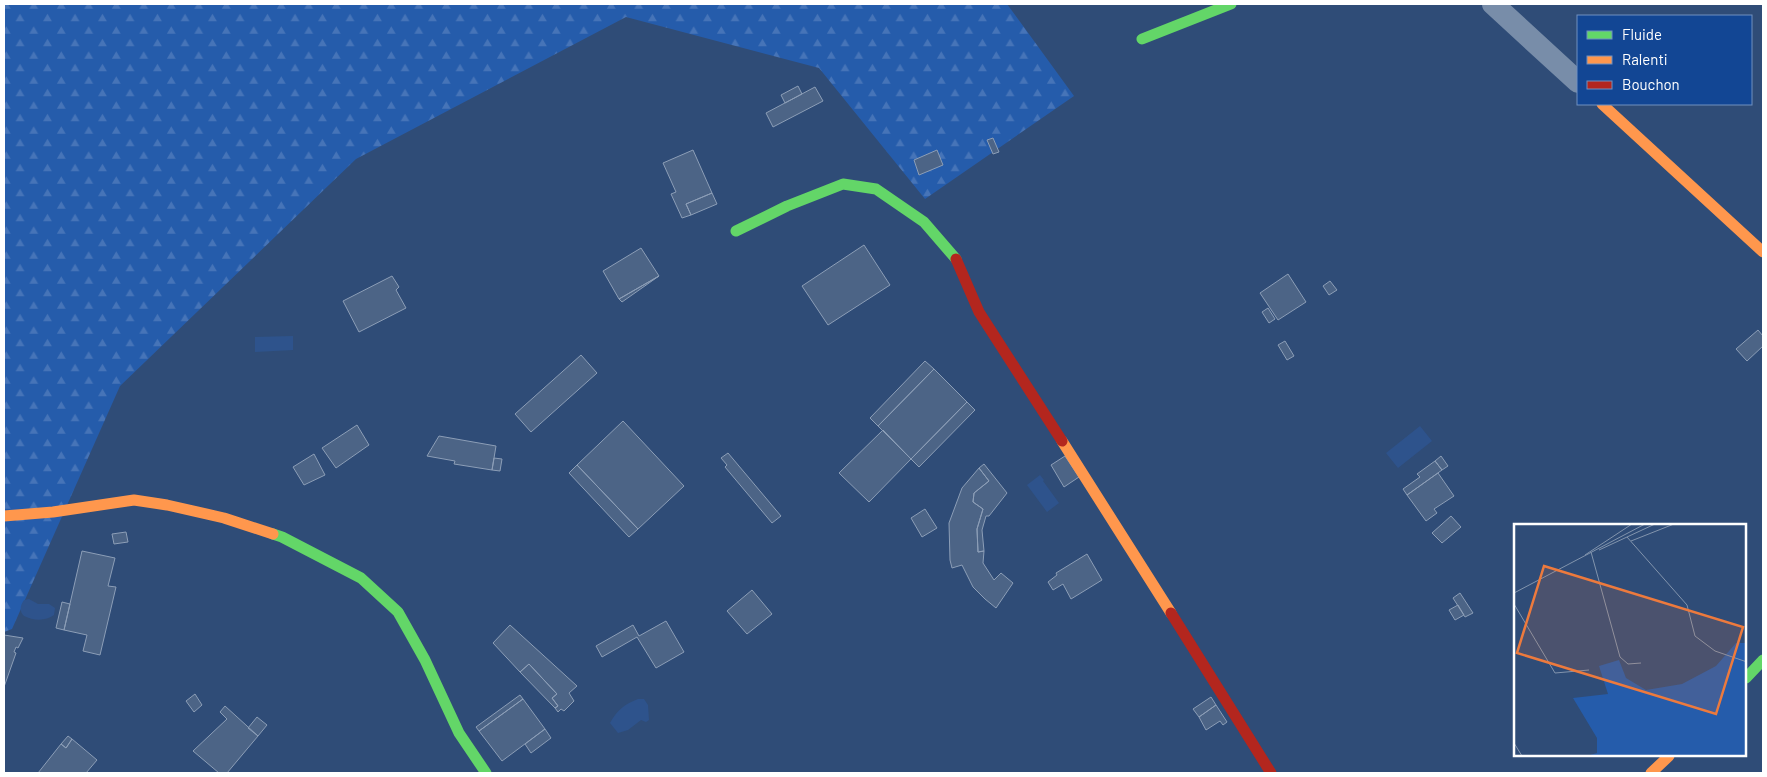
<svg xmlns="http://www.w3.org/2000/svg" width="1767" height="777" font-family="Barlow,sans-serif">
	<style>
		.forest { fill: url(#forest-firs) }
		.water { fill: #2e538c }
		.building { fill: #4c6486; stroke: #8c9eb7 }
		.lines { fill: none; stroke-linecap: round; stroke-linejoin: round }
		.street { stroke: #788da9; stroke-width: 22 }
		.fast { stroke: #63d668; stroke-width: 11 }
		.slow { stroke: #ff974d; stroke-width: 11 }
		.jam { stroke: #b3261e; stroke-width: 11 }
		.inset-road { fill: none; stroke: #8294ad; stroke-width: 1 }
		.view { fill: #ed7a3d; fill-opacity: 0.15; stroke: #ed7a3d; stroke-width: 2.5 }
		.inset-edge { fill: none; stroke: #fff; stroke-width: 2.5 }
	</style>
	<defs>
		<pattern id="forest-firs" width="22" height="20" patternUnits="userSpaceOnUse" patternTransform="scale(1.25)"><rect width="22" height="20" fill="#255cab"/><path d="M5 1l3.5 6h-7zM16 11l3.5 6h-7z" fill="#4674b8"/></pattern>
	</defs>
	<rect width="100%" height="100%" fill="#2f4c77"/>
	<path class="forest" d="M 4,4 L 1007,4 L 1074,96 L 925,199 L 819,68 L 626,17 L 356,159 L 120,386 L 12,629 L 4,632 Z"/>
	<path class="water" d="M 293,336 L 293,350 L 255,352 L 255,337 Z
		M 1420,426 L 1432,441 L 1398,468 L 1386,453 Z
		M 1040,475 L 1044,480 L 1043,481 L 1059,503 L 1047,512 L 1027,485 Z
		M 29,599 L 38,604 L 49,604 L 55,608 L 54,615 C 46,621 34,621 24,616 C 19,611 20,606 24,600 Z
		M 638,699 L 644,699 L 648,705 L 649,720 L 646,722 L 641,720 L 628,730 L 618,733 L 610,723 C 617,710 625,704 638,699 Z"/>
	<path class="building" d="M 798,86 L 802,94 L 785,103 L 781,95 Z
		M 815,87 L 823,101 L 773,127 L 766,113 Z
		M 993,138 L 999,152 L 993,154 L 987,140 Z
		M 693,150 L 712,193 L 686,204 L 691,215 L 682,218 L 671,194 L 676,192 L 663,163 Z
		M 937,150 L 943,165 L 919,175 L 914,160 Z
		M 712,193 L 717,204 L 691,215 L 686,204 Z
		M 864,245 L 890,285 L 828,325 L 802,286 Z
		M 641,248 L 659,276 L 619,299 L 603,271 Z
		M 1288,274 L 1306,302 L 1278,320 L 1260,293 Z
		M 392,276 L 399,287 L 396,290 L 406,308 L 359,332 L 343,301 Z
		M 659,276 L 622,302 L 619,299 Z
		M 1330,281 L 1337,290 L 1329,295 L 1323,286 Z
		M 1268,308 L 1275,319 L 1269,323 L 1262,312 Z
		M 1758,330 L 1763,336 L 1763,346 L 1747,361 L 1736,349 Z
		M 1285,341 L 1294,356 L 1287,360 L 1278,345 Z
		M 581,355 L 597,373 L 531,432 L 515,414 Z
		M 925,361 L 934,369 L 878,426 L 870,418 Z
		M 934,369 L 967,402 L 911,459 L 878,426 Z
		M 967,402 L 975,410 L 919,467 L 911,459 Z
		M 623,421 L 684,486 L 638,529 L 577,465 Z
		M 357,425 L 369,445 L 336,468 L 322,448 Z
		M 883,430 L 911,459 L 869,502 L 839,473 Z
		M 439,436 L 496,446 L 492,470 L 454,464 L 455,461 L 427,456 Z
		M 728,453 L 781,516 L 772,523 L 725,467 L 727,465 L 721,458 Z
		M 314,454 L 325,475 L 304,485 L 293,467 Z
		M 1065,456 L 1079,477 L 1064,487 L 1051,465 Z
		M 1441,456 L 1448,466 L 1442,470 L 1435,461 Z
		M 494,458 L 502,459 L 500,471 L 492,470 Z
		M 1435,461 L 1442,470 L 1407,495 L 1403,489 L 1420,477 L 1417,474 Z
		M 984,464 L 1007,493 L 989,516 L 986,516 L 982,530 L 984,551 L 978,552 L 977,529 L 983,509 L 973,502 L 974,493 L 989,481 L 979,468 Z
		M 577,465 L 638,529 L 629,537 L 569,473 Z
		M 979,468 L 989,481 L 974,493 L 973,502 L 983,509 L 977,529 L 978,552 L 984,551 L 983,563 L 994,580 L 1001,573 L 1013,583 L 996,608 L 985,599 L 973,587 L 962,565 L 952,568 L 950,560 L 949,523 L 962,488 Z
		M 1438,473 L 1454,496 L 1434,509 L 1437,513 L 1426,521 L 1407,495 Z
		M 925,509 L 937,528 L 922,537 L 911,518 Z
		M 1451,516 L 1461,527 L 1442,543 L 1432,533 Z
		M 126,532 L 128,542 L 114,544 L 112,534 Z
		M 82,551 L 115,558 L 108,586 L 116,587 L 100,655 L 83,651 L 87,635 L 64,630 Z
		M 1087,554 L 1102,580 L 1071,599 L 1063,584 L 1053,590 L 1048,582 L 1057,575 L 1056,573 Z
		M 752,590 L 772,614 L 747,634 L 727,611 Z
		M 1460,593 L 1473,613 L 1465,617 L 1453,598 Z
		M 62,602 L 70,604 L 64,630 L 56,628 Z
		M 1458,605 L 1464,615 L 1455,620 L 1449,610 Z
		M 666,621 L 684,652 L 656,668 L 637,637 L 602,657 L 596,646 L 633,625 L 639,636 Z
		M 510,625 L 577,686 L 569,693 L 574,701 L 564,711 L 561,709 L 558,712 L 555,708 L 558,706 L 552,698 L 557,694 L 529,664 L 520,672 L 493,643 Z
		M 4,635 L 23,638 L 18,648 L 16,647 L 14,652 L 16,653 L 4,687 Z
		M 529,664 L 557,694 L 552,698 L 558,706 L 555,708 L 520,672 Z
		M 195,694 L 202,705 L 194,712 L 186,701 Z
		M 520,695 L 523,699 L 479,731 L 476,727 Z
		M 1211,697 L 1216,705 L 1199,717 L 1193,709 Z
		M 523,699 L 545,729 L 502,761 L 479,731 Z
		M 1216,705 L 1227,722 L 1223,725 L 1220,721 L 1206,730 L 1199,717 Z
		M 225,706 L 258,736 L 227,773 L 219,773 L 193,751 L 227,719 L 220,712 Z
		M 257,717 L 267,725 L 258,736 L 248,728 Z
		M 545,729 L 551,738 L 531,753 L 525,744 Z
		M 68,736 L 72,739 L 66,748 L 61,744 Z
		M 72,739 L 97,760 L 86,773 L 38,773 L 61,744 L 66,748 Z"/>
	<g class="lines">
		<path class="street" d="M 1493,4 L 1578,82"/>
		<path class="fast" d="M 1142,39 L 1231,4
			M 736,231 L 787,206 L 843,184 L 876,189 L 924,222 L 956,259
			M 273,534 L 282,537 L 361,578 L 398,612 L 425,660 L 459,733 L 486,773
			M 1746,678 L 1763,660"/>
		<path class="slow" d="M 1602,104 L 1763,252
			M 1062,441 L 1171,613
			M 4,516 L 53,512 L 134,500 L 167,505 L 224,518 L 273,534
			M 1651,773 L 1669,756"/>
		<path class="jam" d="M 956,259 L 979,312 L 1062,441
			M 1171,613 L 1271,773"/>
	</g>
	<g transform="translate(1514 524)">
		<rect width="232" height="232" fill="#2f4c77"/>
		<path d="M 222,119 L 232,119 L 232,232 L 73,232 L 83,229 L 83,214 L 59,174 L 94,170 L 85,142 L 105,136 L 112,154 L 132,166 L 168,160 L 202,142 Z" fill="#255cab"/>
		<path class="inset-road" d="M 113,13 L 173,81 L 181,112 L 201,127 L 233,138M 117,17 L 160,0M 85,26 L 141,0M 77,28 L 106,133 L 114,140 L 127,139M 71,31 L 118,0M 0,69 L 131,0M 0,80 L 41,149 L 75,146M 0,219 L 8,232"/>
		<path class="view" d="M 30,42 L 229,103 L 202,190 L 3,129 Z"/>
		<rect width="232" height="232" class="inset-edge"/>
	</g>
	<rect width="1767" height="777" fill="none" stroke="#ffffff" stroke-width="10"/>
	<rect x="1577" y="15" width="175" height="90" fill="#124694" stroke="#7190bf"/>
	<rect x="1587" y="31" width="25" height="8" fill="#63d668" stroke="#7190bf"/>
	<text x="1622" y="40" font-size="15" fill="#ffffff">Fluide</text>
	<rect x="1587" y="56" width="25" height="8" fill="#ff974d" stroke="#7190bf"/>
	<text x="1622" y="65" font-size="15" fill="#ffffff">Ralenti</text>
	<rect x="1587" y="81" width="25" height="8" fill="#b3261e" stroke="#7190bf"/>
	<text x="1622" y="90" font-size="15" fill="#ffffff">Bouchon</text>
</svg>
